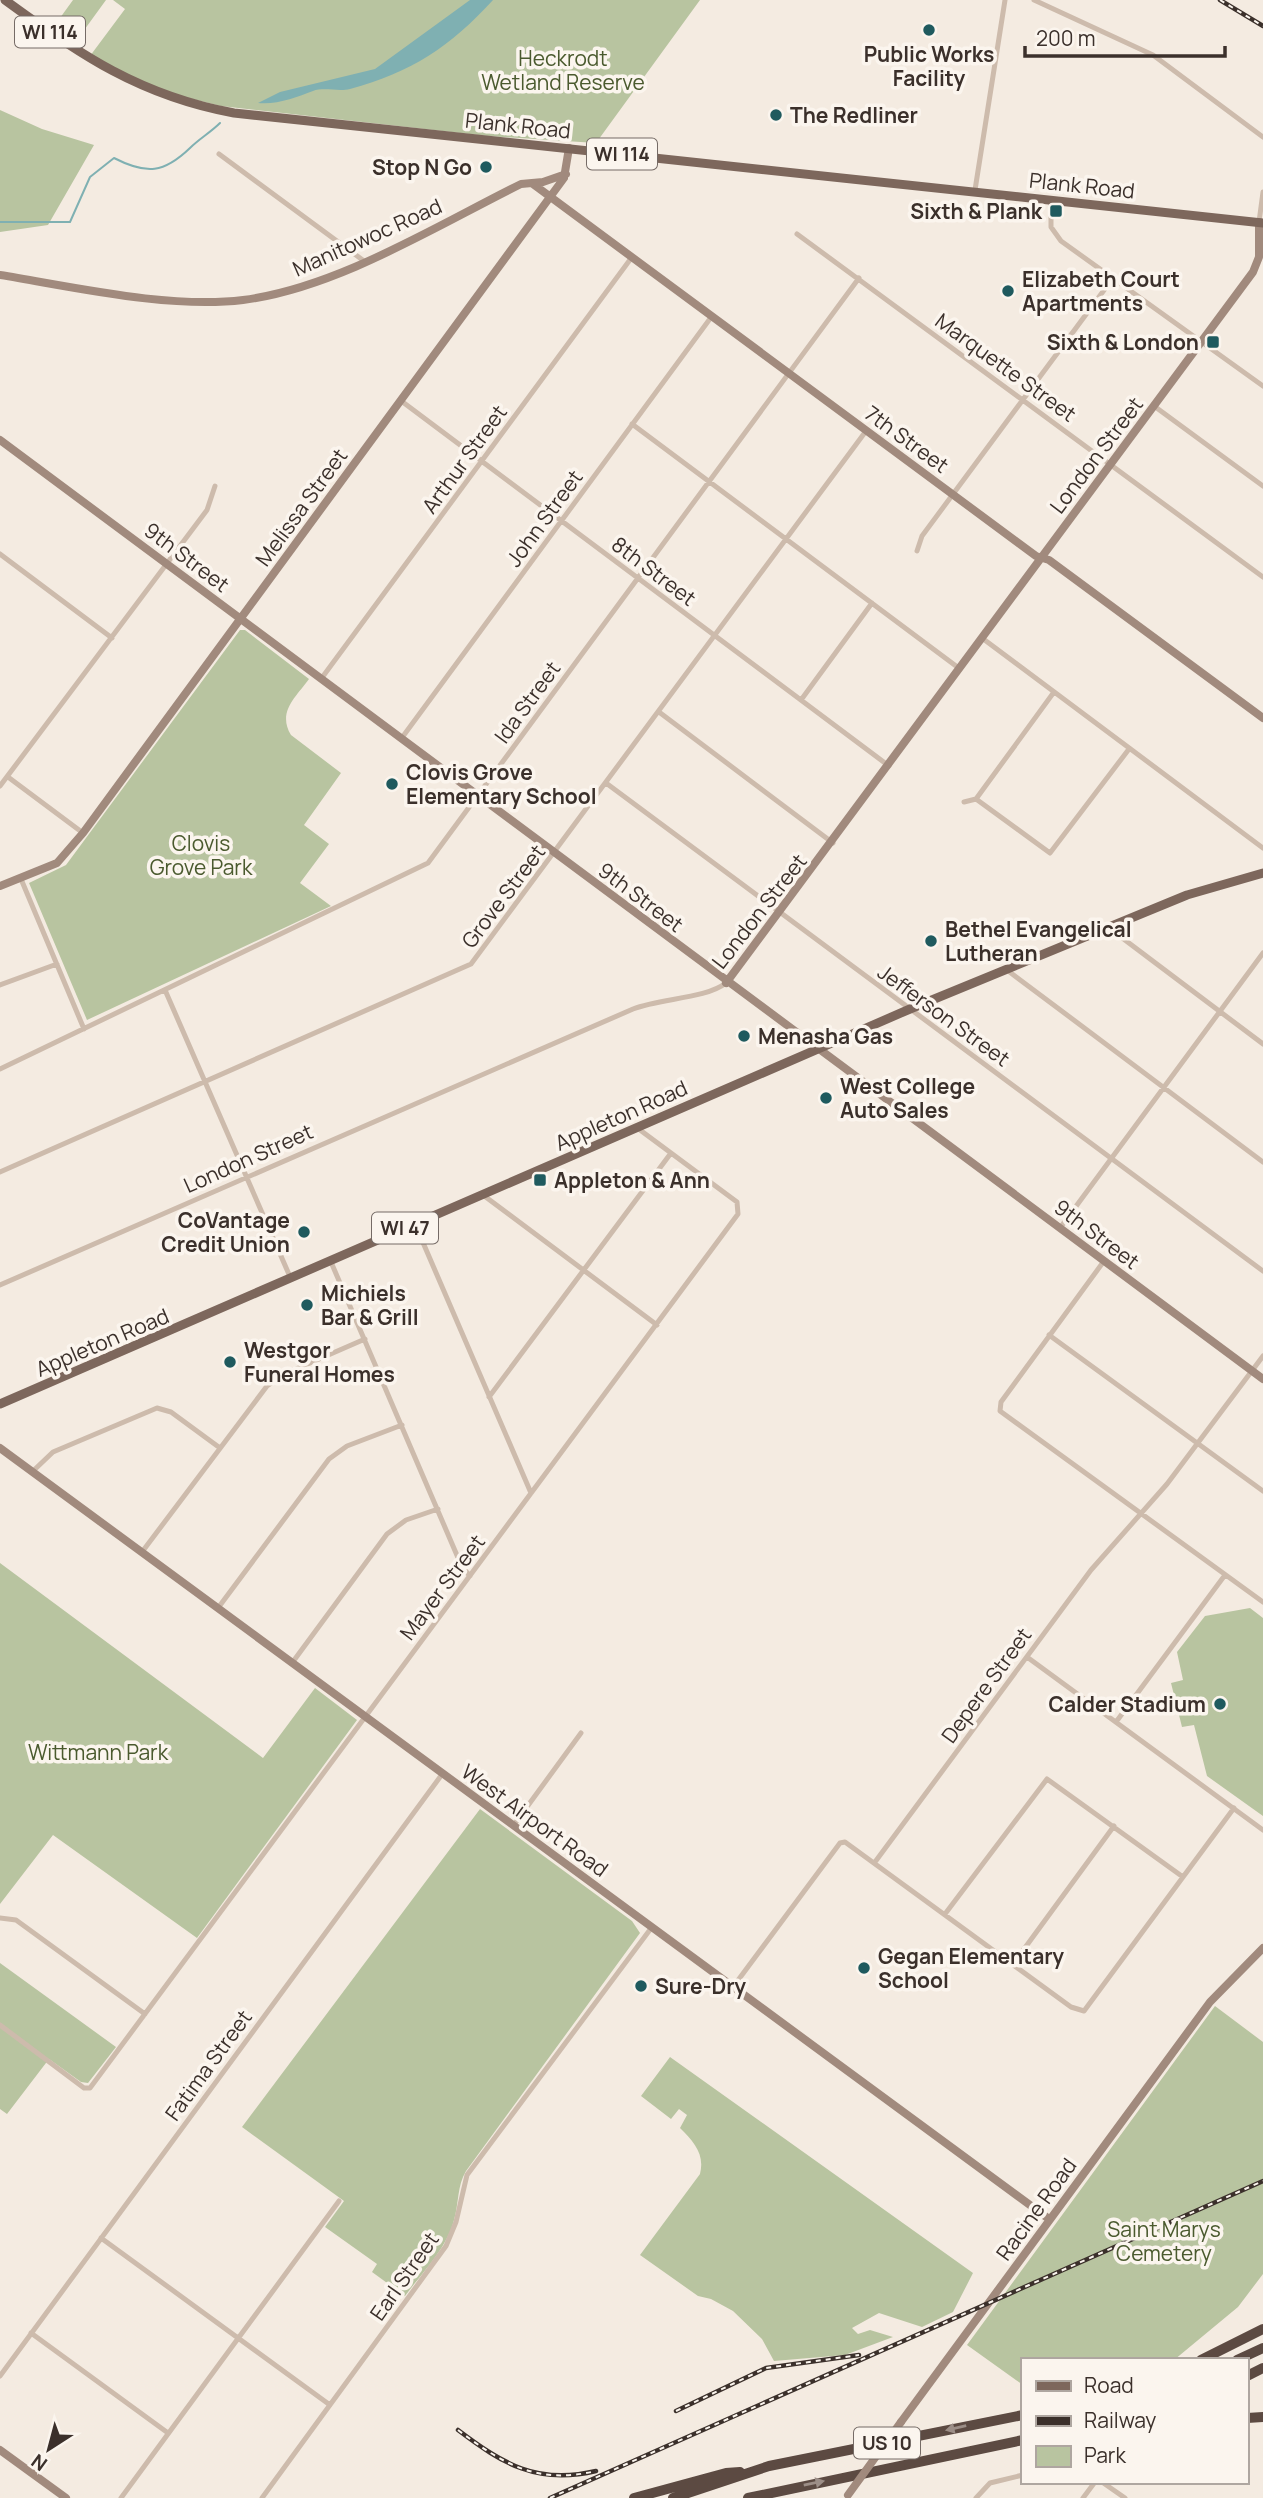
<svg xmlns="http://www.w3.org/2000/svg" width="1263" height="2498" font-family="Manrope,sans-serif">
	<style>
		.green { fill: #b8c4a0 }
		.water { fill: #7fb0b2 }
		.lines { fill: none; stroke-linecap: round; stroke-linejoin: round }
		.stream { stroke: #7fb0b2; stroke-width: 2 }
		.street { stroke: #cdbbac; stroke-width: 5 }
		.secondary { stroke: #a18a7d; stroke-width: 8 }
		.primary { stroke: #7d675c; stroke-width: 9 }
		.highway { stroke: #5c4a42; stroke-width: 10 }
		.rail-casing { stroke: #3b302b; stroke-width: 4.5 }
		.rail { stroke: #fbf5ee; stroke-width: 2; stroke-dasharray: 5; stroke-linecap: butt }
		.secondary-bridge { stroke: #a18a7d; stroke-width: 8 }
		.oneway { fill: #9c8e87 }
		.poi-dot { fill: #1f5a5e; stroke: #fbf5ee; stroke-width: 2.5 }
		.labels { text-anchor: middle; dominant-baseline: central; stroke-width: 7; stroke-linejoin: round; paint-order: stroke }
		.shield { fill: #fbf5ee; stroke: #756b66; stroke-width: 2 }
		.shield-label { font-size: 19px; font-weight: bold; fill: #3b302b }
		.poi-label { font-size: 21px; font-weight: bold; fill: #3b302b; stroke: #fbf5ee; text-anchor: start }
		.park-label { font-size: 21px; fill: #4a5a2e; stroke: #fbf5ee }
		.street-label { font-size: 21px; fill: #3b302b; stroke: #fbf5ee }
	</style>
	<rect width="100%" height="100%" fill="#f4ebe1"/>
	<path class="green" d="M 73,0 L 106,0 L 74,44 L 52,29 Z
		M 113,0 L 700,0 L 596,143 L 487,136 L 221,106 L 164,92 L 90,56 L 125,9 Z
		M 0,110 L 42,129 L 94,145 L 48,225 L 0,232 Z
		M 240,630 L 245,630 L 309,679 C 296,697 277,712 291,735 L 341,773 L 304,825 L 329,844 L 300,883 L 331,906 L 87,1020 L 29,883 L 66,865 Z
		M 0,1563 L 263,1758 L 315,1688 L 357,1720 L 197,1938 L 53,1835 L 0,1904 Z
		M 1250,1608 L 1263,1618 L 1263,1816 L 1207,1776 L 1194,1725 L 1182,1727 L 1171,1683 L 1183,1680 L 1177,1652 L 1205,1616 Z
		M 480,1809 L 632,1921 L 640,1933 L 466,2171 C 457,2186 459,2203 454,2220 C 447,2248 422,2273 405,2296 L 372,2272 L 377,2264 L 325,2227 L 344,2201 L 242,2127 Z
		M 0,1963 L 116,2047 L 88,2083 L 81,2082 L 49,2059 L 7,2114 L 0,2109 Z
		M 1215,2006 L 1263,2042 L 1263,2274 L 1238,2307 L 1174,2360 L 1023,2360 L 1023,2385 L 967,2345 Z
		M 670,2057 L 973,2273 L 953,2312 L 922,2327 L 879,2313 L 852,2328 L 858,2334 L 870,2330 L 893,2337 L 845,2355 L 774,2361 L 762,2339 L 733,2311 L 711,2299 L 698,2296 L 640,2255 L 700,2174 C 705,2154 694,2142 680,2128 L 687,2115 L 679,2109 L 671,2119 L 641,2096 Z"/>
	<path class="water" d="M 470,0 L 493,0 C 450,47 412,72 350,89 C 339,92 324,87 313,91 C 297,97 277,105 258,103 L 280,92 L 375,69 Z"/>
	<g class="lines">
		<path class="stream" d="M 0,222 L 70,222 L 90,177 L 114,158 C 147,175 164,173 190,148 C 199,139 211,132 220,123"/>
		<path class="street" d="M 1034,0 L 1153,55 L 1263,137
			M 219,154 L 364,261
			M 975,190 L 1005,0
			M 1051,199 L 1051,227 L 1061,241 L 1263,386
			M 1259,222 L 1263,192
			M 797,234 L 1263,577
			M 400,400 L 889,766
			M 1154,406 L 1263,486
			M 632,424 L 960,669
			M 917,551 L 922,536 L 1113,278
			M 0,554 L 112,638
			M 982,638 L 1263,848
			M 321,679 L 632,257
			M 801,700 L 872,603
			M 659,712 L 833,843
			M 401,739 L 712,316
			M 8,777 L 83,833
			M 606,783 L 1263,1271
			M 0,786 L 207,510 L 215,486
			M 976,799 L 1050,853 L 1129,749
			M 964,802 L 976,799 L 1054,692
			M 21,879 L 84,1029
			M 1109,928 L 1263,1044
			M 1007,970 L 1263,1162
			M 0,985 L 57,964
			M 165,990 L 291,1279
			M 0,1069 L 428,863 L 859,278
			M 0,1172 L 471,964 L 866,431
			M 483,1195 L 657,1325
			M 415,1224 L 531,1493
			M 1060,1228 L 1263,953
			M 1104,1261 L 1001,1402 L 1000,1411 L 1263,1602
			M 331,1262 L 462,1567 L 470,1576
			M 0,1285 L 633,1009 C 661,998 705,999 726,983
			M 1049,1335 L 1263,1491
			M 489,1397 L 671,1153
			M 32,1472 L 53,1452 L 157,1408 L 171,1412 L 220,1448
			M 142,1552 L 267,1386 L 287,1373 L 365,1339
			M 218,1608 L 329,1459 L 347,1446 L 402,1425
			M 1027,1657 L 1263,1830
			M 292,1663 L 387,1534 L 406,1520 L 438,1509
			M 1116,1722 L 1225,1575
			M 513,1826 L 581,1733
			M 875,1862 L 1091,1570 L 1167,1484 L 1263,1356
			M 945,1914 L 1047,1779 L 1183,1877
			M 0,1918 L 16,1920 L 145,2014
			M 1013,1964 L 1114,1826
			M 733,1987 L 840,1843 L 845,1842 L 1071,2007 L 1084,2011 L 1234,1808
			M 0,2025 L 84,2088 L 90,2088 L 738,1214 L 737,1202 L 636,1127
			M 101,2238 L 330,2405
			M 31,2333 L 168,2433
			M 0,2376 L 443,1773
			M 1102,2482 L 1125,2498
			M 121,2498 L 339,2201
			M 262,2498 L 446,2246 L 456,2222 L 467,2175 L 652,1927
			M 976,2498 L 990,2483 L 1023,2475
			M 1083,2498 L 1095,2482"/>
		<path class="secondary" d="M 533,184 L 1036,556 L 1049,560 L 1263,718
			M 0,275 C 74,287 169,309 243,300 C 337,288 436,226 521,184 L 543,182 L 566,174
			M 0,440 L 1263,1379
			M 0,886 L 57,863 L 83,833 L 564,178 L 569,148
			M 726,983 L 1253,272 L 1259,257 L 1259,222
			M 0,1448 L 1049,2219
			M 901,2422 L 1210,2002 L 1263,1948
			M 0,2450 L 66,2498"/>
		<path class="primary" d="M 5,0 C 80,55 141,96 234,113 L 1263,223
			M 0,1404 L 910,1009 L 1187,895 L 1263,873"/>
		<path class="highway" d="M 1201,2360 L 1263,2329
			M 1237,2360 L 1263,2348
			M 1247,2376 L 1263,2368
			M 1247,2418 L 1263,2417
			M 634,2498 L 726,2473 L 740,2472
			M 673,2498 L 769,2466 L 1023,2415
			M 748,2498 L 1023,2440"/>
		<g class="rail-casing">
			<path id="rail" d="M 1220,0 L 1263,26
				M 676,2411 L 766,2368 L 859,2355
				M 458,2430 C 503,2464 537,2485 596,2471
				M 550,2498 L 1263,2181"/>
		</g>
		<use href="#rail" class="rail"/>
		<path class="secondary-bridge" d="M 848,2495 L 901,2422"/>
	</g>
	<defs><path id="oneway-solid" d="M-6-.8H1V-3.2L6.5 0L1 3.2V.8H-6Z" transform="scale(1.75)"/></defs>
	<g class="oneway">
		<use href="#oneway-solid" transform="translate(956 2428) rotate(167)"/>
		<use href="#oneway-solid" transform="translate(814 2483) rotate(-12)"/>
	</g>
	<g class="poi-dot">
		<circle cx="929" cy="30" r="7"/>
		<circle cx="776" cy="115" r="7"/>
		<circle cx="486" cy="167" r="7"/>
		<rect x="1049" y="204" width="14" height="14" rx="3.5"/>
		<circle cx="1008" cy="291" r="7"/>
		<rect x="1206" y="335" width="14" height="14" rx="3.5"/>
		<circle cx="392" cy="784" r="7"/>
		<circle cx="931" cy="941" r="7"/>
		<circle cx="744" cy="1036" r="7"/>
		<circle cx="826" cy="1098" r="7"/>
		<rect x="533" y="1173" width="14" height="14" rx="3.5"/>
		<circle cx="304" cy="1232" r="7"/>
		<circle cx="307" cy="1305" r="7"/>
		<circle cx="230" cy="1362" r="7"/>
		<circle cx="1220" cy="1704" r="7"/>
		<circle cx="864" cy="1968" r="7"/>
		<circle cx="641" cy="1986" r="7"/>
	</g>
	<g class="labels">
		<g class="shield">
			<rect x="15" y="16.5" width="70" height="31" rx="5"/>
			<rect x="587" y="138.5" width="70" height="31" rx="5"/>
			<rect x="372" y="1212.5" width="66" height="31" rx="5"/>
			<rect x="854" y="2427.5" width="66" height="31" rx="5"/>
		</g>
		<g class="shield-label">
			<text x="50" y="32">WI 114</text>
			<text x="622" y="154">WI 114</text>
			<text x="405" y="1228">WI 47</text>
			<text x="887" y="2443">US 10</text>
		</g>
		<g class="poi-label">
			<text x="929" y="54" text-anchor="middle">Public Works<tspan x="929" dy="24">Facility</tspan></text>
			<text x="790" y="115">The Redliner</text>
			<text x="472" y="167" text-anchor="end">Stop N Go</text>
			<text x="1042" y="211" text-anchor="end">Sixth &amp; Plank</text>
			<text x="1022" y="279">Elizabeth Court<tspan x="1022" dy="24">Apartments</tspan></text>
			<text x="1199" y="342" text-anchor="end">Sixth &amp; London</text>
			<text x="406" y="772">Clovis Grove<tspan x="406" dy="24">Elementary School</tspan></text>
			<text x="945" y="929">Bethel Evangelical<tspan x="945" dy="24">Lutheran</tspan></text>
			<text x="758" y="1036">Menasha Gas</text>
			<text x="840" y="1086">West College<tspan x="840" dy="24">Auto Sales</tspan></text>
			<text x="554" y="1180">Appleton &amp; Ann</text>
			<text x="290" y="1220" text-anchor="end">CoVantage<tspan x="290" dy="24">Credit Union</tspan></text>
			<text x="321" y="1293">Michiels<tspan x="321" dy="24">Bar &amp; Grill</tspan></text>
			<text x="244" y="1350">Westgor<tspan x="244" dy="24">Funeral Homes</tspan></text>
			<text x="1206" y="1704" text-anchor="end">Calder Stadium</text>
			<text x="878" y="1956">Gegan Elementary<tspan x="878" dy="24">School</tspan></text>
			<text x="655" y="1986">Sure-Dry</text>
		</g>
		<g class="park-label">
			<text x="563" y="58">Heckrodt<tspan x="563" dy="24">Wetland Reserve</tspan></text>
			<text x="201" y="843">Clovis<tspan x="201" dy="24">Grove Park</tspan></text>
			<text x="98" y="1752">Wittmann Park</text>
			<text x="1164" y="2229">Saint Marys<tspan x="1164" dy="24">Cemetery</tspan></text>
		</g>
		<g class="street-label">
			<text transform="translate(518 125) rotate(6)">Plank Road</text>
			<text transform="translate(1082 185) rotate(6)">Plank Road</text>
			<text transform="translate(367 237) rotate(-24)">Manitowoc Road</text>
			<text transform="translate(1006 367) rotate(36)">Marquette Street</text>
			<text transform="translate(907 439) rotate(36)">7th Street</text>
			<text transform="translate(1096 455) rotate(-53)">London Street</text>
			<text transform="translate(464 459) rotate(-54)">Arthur Street</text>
			<text transform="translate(301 507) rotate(-54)">Melissa Street</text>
			<text transform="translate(544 518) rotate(-54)">John Street</text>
			<text transform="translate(187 557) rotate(37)">9th Street</text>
			<text transform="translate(654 571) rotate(37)">8th Street</text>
			<text transform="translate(527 702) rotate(-54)">Ida Street</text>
			<text transform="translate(503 896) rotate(-53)">Grove Street</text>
			<text transform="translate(641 897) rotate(37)">9th Street</text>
			<text transform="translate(759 911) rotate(-52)">London Street</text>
			<text transform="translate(944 1015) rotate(36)">Jefferson Street</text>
			<text transform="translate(621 1115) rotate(-24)">Appleton Road</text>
			<text transform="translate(248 1158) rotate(-24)">London Street</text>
			<text transform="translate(1097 1234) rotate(37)">9th Street</text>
			<text transform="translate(102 1342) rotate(-23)">Appleton Road</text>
			<text transform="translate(442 1587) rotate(-53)">Mayer Street</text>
			<text transform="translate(986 1685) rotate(-54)">Depere Street</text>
			<text transform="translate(535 1820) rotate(36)">West Airport Road</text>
			<text transform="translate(208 2065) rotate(-54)">Fatima Street</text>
			<text transform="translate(1036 2209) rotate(-54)">Racine Road</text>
			<text transform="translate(404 2276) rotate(-55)">Earl Street</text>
		</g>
	</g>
	<rect x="1021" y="2358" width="228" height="126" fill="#fbf5ee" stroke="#aea6a0" stroke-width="2"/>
	<rect x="1036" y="2381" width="35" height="10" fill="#7d675c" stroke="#aea6a0" stroke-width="2"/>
	<text x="1084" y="2393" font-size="21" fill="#3b302b">Road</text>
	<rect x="1036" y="2416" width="35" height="10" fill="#3b302b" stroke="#aea6a0" stroke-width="2"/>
	<text x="1084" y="2428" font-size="21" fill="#3b302b">Railway</text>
	<rect x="1036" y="2446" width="35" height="21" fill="#b8c4a0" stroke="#aea6a0" stroke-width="2"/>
	<text x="1084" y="2463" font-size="21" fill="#3b302b">Park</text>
	<g transform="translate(49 2449) rotate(216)" stroke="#fbf5ee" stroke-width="5" paint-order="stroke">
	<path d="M0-5L12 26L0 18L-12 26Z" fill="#3b302b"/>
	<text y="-10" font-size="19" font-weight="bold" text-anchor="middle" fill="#3b302b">N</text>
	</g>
	<path d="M1025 46v10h200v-10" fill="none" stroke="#3b302b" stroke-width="3.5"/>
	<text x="1036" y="46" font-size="21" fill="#3b302b" stroke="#fbf5ee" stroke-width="5" paint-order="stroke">200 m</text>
</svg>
